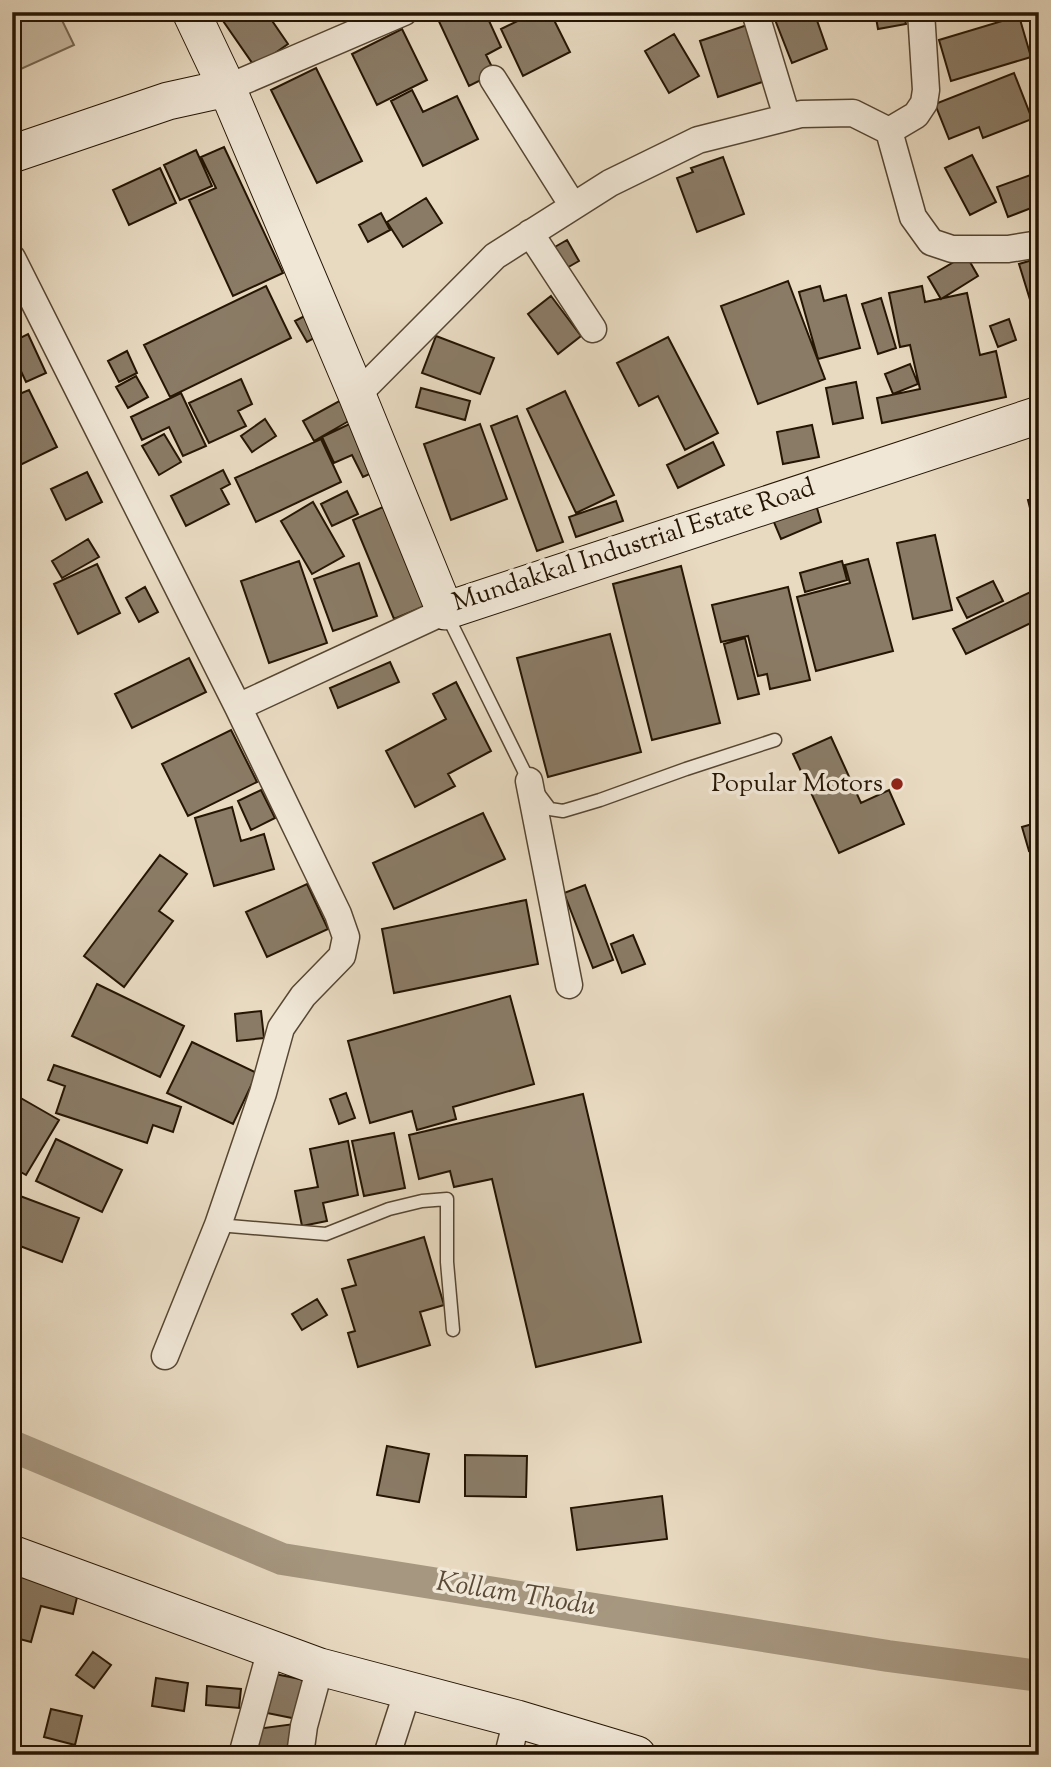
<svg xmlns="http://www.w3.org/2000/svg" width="1051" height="1767" font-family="'Sorts Mill Goudy',serif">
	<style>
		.green { fill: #c7b9a1; stroke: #766752; stroke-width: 2 }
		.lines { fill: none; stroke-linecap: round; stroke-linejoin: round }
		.canal { stroke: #a69780; stroke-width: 32 }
		.building { fill: #8a7b66; stroke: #251503; stroke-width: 2 }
		.lane-casing { stroke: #564632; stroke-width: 15 }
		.street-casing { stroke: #564632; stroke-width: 29 }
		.secondary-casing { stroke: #251503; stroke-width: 39 }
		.lane { stroke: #f0e7d7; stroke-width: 12 }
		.street { stroke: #f0e7d7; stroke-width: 26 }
		.secondary { stroke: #f0e7d7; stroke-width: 37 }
		.poi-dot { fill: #8f2418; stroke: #f0e7d7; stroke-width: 2.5 }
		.labels { text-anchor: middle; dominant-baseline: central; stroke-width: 7; stroke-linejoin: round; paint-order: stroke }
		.street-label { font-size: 26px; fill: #251503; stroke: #f0e7d7 }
		.poi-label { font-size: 26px; fill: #251503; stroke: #f0e7d7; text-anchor: end }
		.water-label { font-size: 28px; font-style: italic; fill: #594935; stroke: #f0e7d7 }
	</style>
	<rect width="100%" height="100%" fill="#e8dac1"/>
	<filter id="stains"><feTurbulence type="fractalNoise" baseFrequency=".00286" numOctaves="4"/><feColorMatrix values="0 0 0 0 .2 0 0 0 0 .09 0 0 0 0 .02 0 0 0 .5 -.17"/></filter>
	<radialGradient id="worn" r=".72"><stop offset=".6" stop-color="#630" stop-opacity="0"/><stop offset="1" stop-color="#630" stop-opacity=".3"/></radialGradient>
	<path class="green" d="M 12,12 L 58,12 L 74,45 L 12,73 Z"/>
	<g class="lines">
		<path class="canal" d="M 12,1446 L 282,1559 L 888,1656 L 1039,1676"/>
	</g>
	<path class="building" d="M 229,12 L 266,12 L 288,44 L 255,67 L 221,18 Z
		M 442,12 L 485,12 L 501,47 L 486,55 L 495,73 L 469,86 L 436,15 Z
		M 536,12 L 550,12 L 570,52 L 523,76 L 501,29 Z
		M 772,12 L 814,12 L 827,49 L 792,63 Z
		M 875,12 L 903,12 L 906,24 L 878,29 Z
		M 1019,16 L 1031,57 L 951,81 L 939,40 Z
		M 753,23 L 771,79 L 718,97 L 700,41 Z
		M 402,29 L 427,80 L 377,105 L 352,54 Z
		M 674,34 L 699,76 L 669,93 L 645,51 Z
		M 316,68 L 362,161 L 317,183 L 271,90 Z
		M 1014,73 L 1032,119 L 983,138 L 979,127 L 949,139 L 935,104 Z
		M 412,90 L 423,112 L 457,96 L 478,139 L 423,166 L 391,101 Z
		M 224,147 L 283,273 L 233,296 L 189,200 L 216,188 L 201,157 Z
		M 196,150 L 212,186 L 180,200 L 164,165 Z
		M 972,155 L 996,202 L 970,215 L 945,168 Z
		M 723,157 L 744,214 L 697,232 L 677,178 L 693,172 L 691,168 Z
		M 160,168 L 176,203 L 129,225 L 113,190 Z
		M 1039,172 L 1039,205 L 1008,217 L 997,187 Z
		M 426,198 L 442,223 L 403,247 L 387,222 Z
		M 381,213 L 390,230 L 368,242 L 359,225 Z
		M 567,240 L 579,261 L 565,269 L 553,248 Z
		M 966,255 L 978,276 L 941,299 L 928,277 Z
		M 1039,258 L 1039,329 L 1019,264 Z
		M 788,281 L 825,379 L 758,404 L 721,306 Z
		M 266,286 L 291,338 L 170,397 L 144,345 Z
		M 820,286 L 824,301 L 846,295 L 860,348 L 818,359 L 799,292 Z
		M 922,286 L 925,302 L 967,293 L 980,355 L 996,351 L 1006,397 L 882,423 L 877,398 L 920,389 L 910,345 L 900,347 L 889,293 Z
		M 551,296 L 581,336 L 558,354 L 528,314 Z
		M 881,298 L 896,348 L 878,354 L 862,304 Z
		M 318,309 L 329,330 L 307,342 L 295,321 Z
		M 1009,319 L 1016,340 L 998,347 L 990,326 Z
		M 28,334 L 46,373 L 26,382 L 12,352 L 12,342 Z
		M 436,336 L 494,358 L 480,394 L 422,373 Z
		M 668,337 L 718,433 L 685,450 L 658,396 L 639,406 L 617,363 Z
		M 127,351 L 137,373 L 119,382 L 108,361 Z
		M 910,364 L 918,384 L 893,394 L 885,374 Z
		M 136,376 L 148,397 L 128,408 L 116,387 Z
		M 241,379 L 252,404 L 238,411 L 246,426 L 209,443 L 189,403 Z
		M 856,382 L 863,418 L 833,424 L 826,388 Z
		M 12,385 L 17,395 L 29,390 L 57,447 L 12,469 Z
		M 421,388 L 470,401 L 465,420 L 416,407 Z
		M 565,391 L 614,495 L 576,513 L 527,409 Z
		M 181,393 L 206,446 L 183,456 L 169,427 L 142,440 L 131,417 Z
		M 343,399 L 354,418 L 314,441 L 303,421 Z
		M 517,416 L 563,542 L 537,551 L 491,426 Z
		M 265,419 L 276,436 L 252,452 L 241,436 Z
		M 360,419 L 383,468 L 363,477 L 352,455 L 334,463 L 322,437 Z
		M 480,424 L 507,499 L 451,520 L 424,444 Z
		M 812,425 L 819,457 L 783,464 L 777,432 Z
		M 164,434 L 181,462 L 159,475 L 142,446 Z
		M 321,439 L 341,482 L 256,522 L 235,478 Z
		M 713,442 L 724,465 L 678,488 L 667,465 Z
		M 223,470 L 230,484 L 221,489 L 229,504 L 186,526 L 171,496 Z
		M 87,472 L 102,502 L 66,520 L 51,489 Z
		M 347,491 L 358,514 L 332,526 L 321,504 Z
		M 813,494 L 821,522 L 781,539 L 768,508 Z
		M 1039,498 L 1039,544 L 1028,500 Z
		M 616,501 L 623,521 L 576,537 L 569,517 Z
		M 313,502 L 344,556 L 312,574 L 281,521 Z
		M 383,507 L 425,606 L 394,619 L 353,520 Z
		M 935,535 L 952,610 L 913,619 L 897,543 Z
		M 88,539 L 99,557 L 62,578 L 52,561 Z
		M 868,559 L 893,651 L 816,671 L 797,597 L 850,583 L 845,565 Z
		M 299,561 L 327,643 L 269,663 L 241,581 Z
		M 842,561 L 847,580 L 805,592 L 800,573 Z
		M 359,563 L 377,616 L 333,631 L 314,579 Z
		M 97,564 L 120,613 L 78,634 L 54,584 Z
		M 681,566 L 720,723 L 652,740 L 613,584 Z
		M 993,581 L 1003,601 L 967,618 L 957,598 Z
		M 145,587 L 158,612 L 139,622 L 126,598 Z
		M 788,587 L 810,680 L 770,689 L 767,674 L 758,676 L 748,636 L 721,642 L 712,605 Z
		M 1039,588 L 1039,619 L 966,654 L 953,629 Z
		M 610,634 L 641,752 L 548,777 L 517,658 Z
		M 745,638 L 759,694 L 738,699 L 724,644 Z
		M 189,658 L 206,692 L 132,728 L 115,694 Z
		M 390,662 L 399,682 L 338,708 L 330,688 Z
		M 456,682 L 491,751 L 448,774 L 455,786 L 415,807 L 386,751 L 446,719 L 433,694 Z
		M 231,730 L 257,782 L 188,816 L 162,764 Z
		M 831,737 L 861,803 L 889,790 L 904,824 L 839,853 L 793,754 Z
		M 261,790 L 275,818 L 251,830 L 238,801 Z
		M 232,807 L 241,841 L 264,834 L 274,869 L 214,886 L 195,818 Z
		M 483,813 L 505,859 L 394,909 L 373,863 Z
		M 1039,822 L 1039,848 L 1029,851 L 1022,827 Z
		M 160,855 L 187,874 L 159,911 L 173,921 L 124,987 L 84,956 Z
		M 307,884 L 328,929 L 267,957 L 246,912 Z
		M 585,885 L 613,960 L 593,968 L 564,893 Z
		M 526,900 L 538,964 L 394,993 L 382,929 Z
		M 633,935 L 645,964 L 622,973 L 611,944 Z
		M 97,984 L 184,1026 L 160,1077 L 72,1036 Z
		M 510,996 L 534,1084 L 453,1107 L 456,1119 L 417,1130 L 412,1111 L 370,1123 L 348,1041 Z
		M 261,1011 L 264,1038 L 237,1041 L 235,1014 Z
		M 192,1042 L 257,1073 L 233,1124 L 167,1093 Z
		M 54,1065 L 181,1107 L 173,1132 L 153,1125 L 147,1143 L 56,1113 L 65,1086 L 48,1080 Z
		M 12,1093 L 59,1120 L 26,1175 L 12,1167 Z
		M 346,1093 L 355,1118 L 339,1124 L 330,1099 Z
		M 583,1094 L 641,1342 L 536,1367 L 492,1179 L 454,1187 L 450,1171 L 419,1179 L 409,1135 Z
		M 394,1133 L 405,1188 L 364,1196 L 352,1141 Z
		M 56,1139 L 122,1170 L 102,1212 L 36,1181 Z
		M 348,1141 L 358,1195 L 323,1203 L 327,1221 L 302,1226 L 295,1191 L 318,1187 L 310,1149 Z
		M 12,1193 L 79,1218 L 62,1262 L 12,1243 Z
		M 424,1237 L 444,1305 L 420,1312 L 430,1345 L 358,1367 L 348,1333 L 355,1331 L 342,1289 L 356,1285 L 348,1260 Z
		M 317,1299 L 327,1315 L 302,1330 L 292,1314 Z
		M 387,1446 L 429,1454 L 419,1502 L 377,1495 Z
		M 465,1455 L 527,1456 L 526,1497 L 465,1496 Z
		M 662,1496 L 667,1539 L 577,1550 L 571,1508 Z
		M 20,1574 L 79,1589 L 73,1614 L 41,1606 L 31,1642 L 12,1637 L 12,1605 Z
		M 93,1652 L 111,1665 L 94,1688 L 76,1675 Z
		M 275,1674 L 305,1680 L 297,1719 L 267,1713 Z
		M 156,1678 L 188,1683 L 184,1711 L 152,1706 Z
		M 207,1686 L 241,1689 L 239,1708 L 206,1705 Z
		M 51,1709 L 82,1716 L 75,1745 L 44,1737 Z
		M 294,1724 L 298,1755 L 259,1755 L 256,1729 Z"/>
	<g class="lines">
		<g class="lane-casing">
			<path id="lane" d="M 447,615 L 529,781 L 550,809 L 563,811 L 600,800 L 686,769 L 775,740
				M 218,1225 L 326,1234 L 389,1209 L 422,1201 L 447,1199 L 447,1262 L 453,1330"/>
		</g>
		<g class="street-casing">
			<path id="street" d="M 755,12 L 787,117
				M 493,79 L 573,206
				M 227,88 L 404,12
				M 889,131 L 916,115 L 924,103 L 926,90 L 921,12
				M 530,233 L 593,329
				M 12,258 L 238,707 L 338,914 L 346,937 L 342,956 L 303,996 L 281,1028 L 263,1093 L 218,1225 L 165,1356
				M 357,395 L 495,256 L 610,183 L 698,140 L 801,114 L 853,113 L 889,131 L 913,217 L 931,242 L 952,249 L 1008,249 L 1039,244
				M 238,707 L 445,611
				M 529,781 L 569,985
				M 244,1748 L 271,1649
				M 300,1755 L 304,1726 L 320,1667
				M 387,1755 L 408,1690
				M 508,1755 L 517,1719"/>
		</g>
		<g class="secondary-casing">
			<path id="secondary" d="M 191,12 L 227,88 L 357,395 L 445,611 L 1039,415
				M 12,154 L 168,101 L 227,88
				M 12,1554 L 320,1667 L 517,1719 L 637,1755"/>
		</g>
		<use href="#lane" class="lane"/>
		<use href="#street" class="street"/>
		<use href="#secondary" class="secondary"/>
	</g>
	<circle class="poi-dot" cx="897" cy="784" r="7"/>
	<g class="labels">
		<g class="street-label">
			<text transform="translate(634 546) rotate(-18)">Mundakkal Industrial Estate Road</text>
		</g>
		<g class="poi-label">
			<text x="883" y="784">Popular Motors</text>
		</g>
		<g class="water-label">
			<text transform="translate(516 1595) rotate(9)">Kollam Thodu</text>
		</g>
	</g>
	<rect width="1051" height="1767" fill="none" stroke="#e8dac1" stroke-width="42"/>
	<rect x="14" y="14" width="1023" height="1739" fill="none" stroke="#251503" stroke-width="3.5"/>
	<rect x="21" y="21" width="1009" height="1725" fill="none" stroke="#251503" stroke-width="2"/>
	<rect width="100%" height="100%" filter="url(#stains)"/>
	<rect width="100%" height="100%" fill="url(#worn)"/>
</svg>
